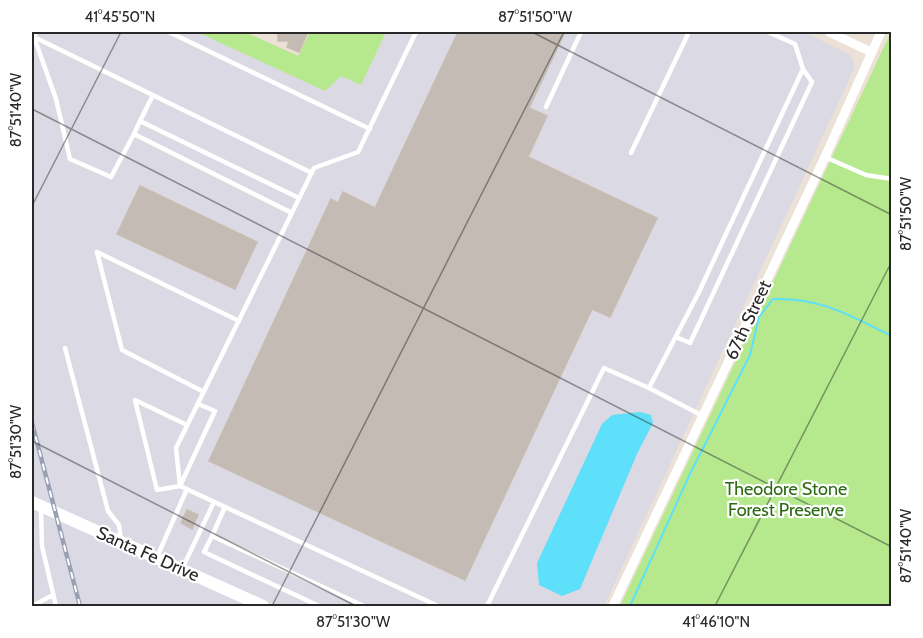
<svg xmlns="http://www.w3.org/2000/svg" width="923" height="638" font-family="Cabin,sans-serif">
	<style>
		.industrial { fill: #dbd9e3 }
		.green { fill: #b6e98d }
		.water { fill: #5ee0fa }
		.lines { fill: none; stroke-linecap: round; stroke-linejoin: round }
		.stream { stroke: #5ee0fa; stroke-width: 2 }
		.building { fill: #c3bbb4; stroke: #c7bdb1; stroke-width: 1.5 }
		.lane { stroke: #fff; stroke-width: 4.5 }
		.street { stroke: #fff; stroke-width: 9 }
		.secondary { stroke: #fff; stroke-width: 12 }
		.rail-casing { stroke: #9aa0b4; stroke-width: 4.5 }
		.rail { stroke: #fff; stroke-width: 2; stroke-dasharray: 7; stroke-linecap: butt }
		.ticks { fill: none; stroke: #282828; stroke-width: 1.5; stroke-opacity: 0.45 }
		.labels { text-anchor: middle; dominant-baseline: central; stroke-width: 4.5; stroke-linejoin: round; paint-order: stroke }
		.street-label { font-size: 18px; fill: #282828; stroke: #fff }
		.park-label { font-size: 18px; fill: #2d6a12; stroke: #fff }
		.neatline { fill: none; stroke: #282828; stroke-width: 2 }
		.ticks-label { font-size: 15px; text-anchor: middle; fill: #282828 }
	</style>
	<rect width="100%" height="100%" fill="#ece1d7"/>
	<path class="industrial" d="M 32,32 L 245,32 L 361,85 L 386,32 L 804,32 L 851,55 L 855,67 L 604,606 L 32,606 Z"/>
	<path class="green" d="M 197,32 L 245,32 L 298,56 L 310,32 L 386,32 L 361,85 L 341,76 L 325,91 Z
		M 891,32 L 891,606 L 620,606 Z"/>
	<path class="water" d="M 640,412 L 651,415 L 653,423 L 637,454 L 580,589 L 562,596 L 539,585 L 537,563 L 602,424 L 612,415 Z"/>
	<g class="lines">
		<path class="stream" d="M 630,606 L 689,476 L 750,355 L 759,317 L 773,299 C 823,298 848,315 892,336"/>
	</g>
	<path class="building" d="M 278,32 L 308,32 L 299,52 L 287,47 L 289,41 L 278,41 Z
		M 458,32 L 565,32 L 529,108 L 547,116 L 528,157 L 657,218 L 610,317 L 592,309 L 465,580 L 209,461 L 331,199 L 338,203 L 343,192 L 375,208 Z
		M 140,186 L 257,242 L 235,289 L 117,234 Z
		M 187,510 L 198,515 L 192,529 L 181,523 Z"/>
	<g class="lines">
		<path class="lane" d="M 35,32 L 34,37 L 312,173
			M 169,32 L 370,129
			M 416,32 L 358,152 L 314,168 L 176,448 L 180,486 L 438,606
			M 34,37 L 56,99 L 70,159 L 111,177 L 134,134
			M 546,107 L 581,32
			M 140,121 L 153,95
			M 631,153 L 689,32
			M 825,157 L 866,175 L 892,179
			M 292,213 L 134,134 L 140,121 L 299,198
			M 676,337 L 690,343 L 812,82 L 803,69
			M 65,348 L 108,511 L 119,525 L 121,539
			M 204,392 L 122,350 L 97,252 L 239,321
			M 703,416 L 649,388 L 698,294 L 803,69 L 795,44 L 768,32
			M 187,425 L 135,400 L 157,490 L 180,486 L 215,411 L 198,404
			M 225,507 L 212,536 L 364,606
			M 41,509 L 42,546 L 56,606
			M 212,536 L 204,552 L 319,606
			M 157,557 L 187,489
			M 183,567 L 214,502
			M 32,606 L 53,595
			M 487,606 L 604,368 L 649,388"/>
		<path class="street" d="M 829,32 L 871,52
			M 613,606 L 825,157 L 881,32"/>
		<path class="secondary" d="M 32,502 L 263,606"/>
		<g class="rail-casing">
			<path id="rail" d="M 32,423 L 80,606"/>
		</g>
		<use href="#rail" class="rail"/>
	</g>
	<path class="ticks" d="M 532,32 L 892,215M 32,109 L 892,547M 32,206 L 121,32M 32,441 L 356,606M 272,606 L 564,32M 715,606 L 892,261"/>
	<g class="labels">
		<g class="street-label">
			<text transform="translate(748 320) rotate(-65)">67th Street</text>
			<text transform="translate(148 554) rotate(24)">Santa Fe Drive</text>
		</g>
		<g class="park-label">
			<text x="786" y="489">Theodore Stone<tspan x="786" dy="21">Forest Preserve</tspan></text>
		</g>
	</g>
	<rect width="923" height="638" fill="none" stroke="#ffffff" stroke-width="66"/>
	<rect x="33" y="33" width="857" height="572" class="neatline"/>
	<g class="ticks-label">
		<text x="120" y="22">41°45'50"N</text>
		<text x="535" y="22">87°51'50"W</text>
		<text transform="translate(16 110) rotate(-90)" y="5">87°51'40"W</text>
		<text transform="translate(906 214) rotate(-90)" y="5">87°51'50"W</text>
		<text transform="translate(16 442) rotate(-90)" y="5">87°51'30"W</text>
		<text transform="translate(906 546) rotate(-90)" y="5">87°51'40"W</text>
		<text x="353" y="627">87°51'30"W</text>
		<text x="716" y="627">41°46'10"N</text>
	</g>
</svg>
